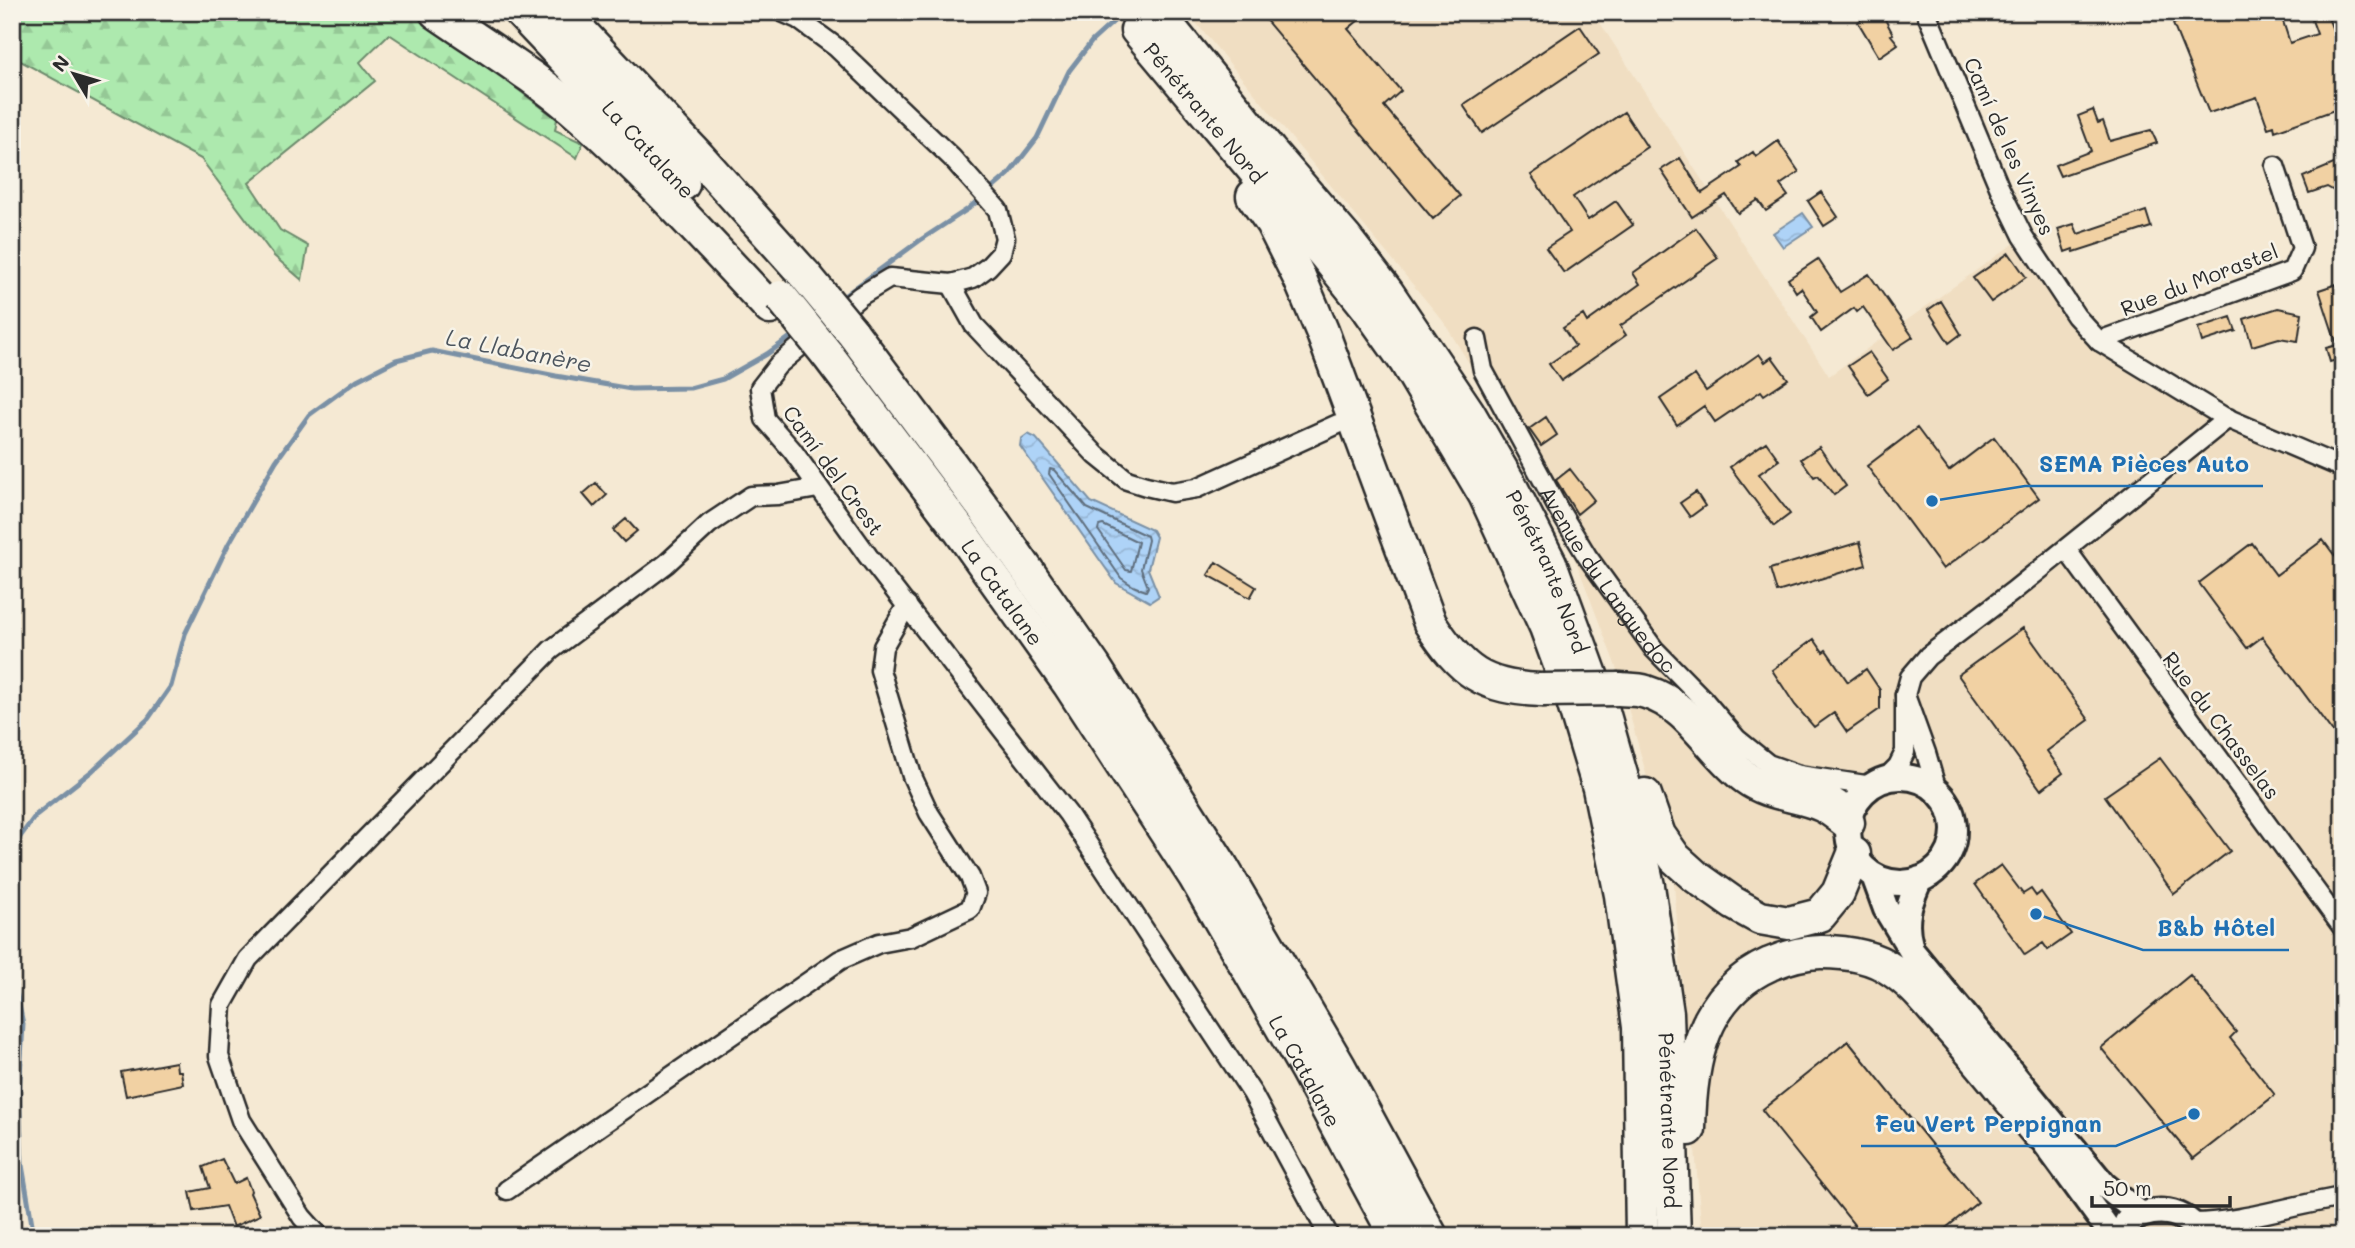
<svg xmlns="http://www.w3.org/2000/svg" width="2355" height="1248" font-family="Mali,sans-serif">
	<style>
		.built { fill: #f0dec2 }
		.forest { fill: url(#forest-firs); stroke: #6c8a6c; stroke-width: 2 }
		.water { fill: url(#water-waves); stroke: #7a90a5; stroke-width: 2 }
		.lines { fill: none; stroke-linecap: round; stroke-linejoin: round }
		.shore { stroke: #5f6e7d; stroke-width: 2 }
		.stream { stroke: #7a90a5; stroke-width: 5 }
		.building { fill: #f1d1a3; stroke: #2b2b2b; stroke-width: 2 }
		.street-casing { stroke: #2b2b2b; stroke-width: 23 }
		.secondary-casing { stroke: #2b2b2b; stroke-width: 30 }
		.highway-casing { stroke: #2b2b2b; stroke-width: 37 }
		.street { stroke: #f7f3e8; stroke-width: 18 }
		.secondary { stroke: #f7f3e8; stroke-width: 24 }
		.highway { stroke: #f7f3e8; stroke-width: 32 }
		.highway-bridge-casing { stroke: #2b2b2b; stroke-width: 37; stroke-linecap: butt }
		.highway-bridge { stroke: #f7f3e8; stroke-width: 32 }
		.labels { text-anchor: middle; dominant-baseline: central; stroke-width: 5; stroke-linejoin: round; paint-order: stroke }
		.street-label { font-size: 21px; fill: #2b2b2b; stroke: #f7f3e8 }
		.water-label { font-size: 23px; font-style: italic; fill: #4c555e; stroke: #f7f3e8 }
		.leader { fill: none; stroke: #1f6fb2; stroke-width: 2.5 }
		.callout-dot { fill: #1f6fb2; stroke: #f7f3e8; stroke-width: 2.5 }
		.callout-label { font-size: 23px; text-anchor: middle; font-weight: bold; fill: #1f6fb2; stroke: #f7f3e8; stroke-width: 5; stroke-linejoin: round; paint-order: stroke }
	</style>
	<defs>
		<pattern id="forest-firs" width="22" height="20" patternUnits="userSpaceOnUse" patternTransform="scale(1.75)"><rect width="22" height="20" fill="#ade9ae"/><path d="M5 1l3.5 6h-7zM16 11l3.5 6h-7z" fill="#95c896"/></pattern>
		<pattern id="water-waves" width="16" height="10" patternUnits="userSpaceOnUse" patternTransform="scale(1.75)"><rect width="16" height="10" fill="#aed3f7"/><path d="M0 5q4-4 8 0t8 0" fill="none" stroke="#96b5d4"/></pattern>
	</defs>
	<rect width="100%" height="100%" fill="#f5e9d3"/>
	<filter id="ink" filterUnits="userSpaceOnUse"><feTurbulence type="fractalNoise" baseFrequency=".0143" numOctaves="2"/><feDisplacementMap in="SourceGraphic" scale="14" xChannelSelector="R" yChannelSelector="G"/><feConvolveMatrix kernelMatrix="1 2 1 2 8 2 1 2 1" color-interpolation-filters="sRGB"/></filter>
	<g filter="url(#ink)">
		<path class="built" d="M 1187,12 L 1593,12 L 1829,376 L 2016,242 L 2107,350 L 2343,475 L 2343,1236 L 1702,1236 L 1673,872 L 1619,675 L 1577,564 L 1508,426 L 1443,321 Z"/>
		<path class="forest" d="M 12,12 L 412,12 L 419,15 L 557,119 L 555,130 L 583,143 L 577,158 L 389,34 L 360,62 L 375,81 L 249,183 L 280,230 L 308,246 L 302,280 L 274,256 L 201,159 L 13,57 Z"/>
		<path class="water" d="M 1803,213 L 1813,227 L 1783,247 L 1773,233 Z
			M 1028,434 L 1036,438 L 1091,502 L 1152,530 L 1156,537 L 1148,569 L 1159,596 L 1150,602 L 1116,583 L 1020,446 L 1021,439 Z"/>
		<g class="lines">
			<path class="shore" d="M 1050,469 L 1054,470 L 1087,508 L 1147,536 L 1148,540 L 1141,569 L 1148,587 L 1146,591 L 1133,586 L 1121,578 L 1049,474 Z
				M 1103,525 L 1138,542 L 1131,571 L 1126,570 L 1098,530 L 1099,526 Z"/>
			<path class="stream" d="M 840,299 L 919,241 L 968,209 L 1009,174 L 1037,138 L 1069,71 L 1092,41 L 1124,12
				M 12,851 L 14,845 L 36,815 L 92,771 L 148,719 L 171,686 L 185,634 L 228,545 L 276,461 L 309,415 L 357,380 L 396,360 L 432,351 L 556,376 L 631,389 L 690,388 L 723,379 L 767,354 L 796,333
				M 12,972 L 23,1024 L 19,1092 L 22,1165 L 34,1236"/>
		</g>
		<path class="building" d="M 1259,12 L 1369,12 L 1348,29 L 1401,91 L 1384,106 L 1460,196 L 1433,219 Z
			M 1873,12 L 1881,12 L 1893,34 L 1891,35 L 1898,44 L 1879,57 L 1858,22 Z
			M 2203,12 L 2280,12 L 2290,43 L 2317,34 L 2309,12 L 2326,12 L 2343,57 L 2343,107 L 2275,131 L 2274,126 L 2268,128 L 2257,97 L 2209,113 L 2173,24 Z
			M 1580,26 L 1599,54 L 1482,133 L 1463,105 Z
			M 2093,110 L 2098,123 L 2103,121 L 2110,141 L 2151,130 L 2157,143 L 2060,176 L 2055,165 L 2091,151 L 2078,116 Z
			M 1624,112 L 1647,147 L 1573,197 L 1588,220 L 1616,201 L 1633,225 L 1564,273 L 1546,248 L 1570,232 L 1531,175 Z
			M 1778,141 L 1799,172 L 1780,185 L 1788,196 L 1766,211 L 1758,200 L 1738,213 L 1726,195 L 1692,217 L 1661,170 L 1680,158 L 1702,193 L 1741,167 L 1738,162 L 1753,152 L 1756,157 Z
			M 2343,160 L 2343,196 L 2327,187 L 2309,193 L 2303,177 Z
			M 1821,192 L 1838,217 L 1824,226 L 1808,201 Z
			M 2146,211 L 2151,227 L 2074,252 L 2073,249 L 2065,252 L 2058,229 L 2074,224 L 2078,234 Z
			M 1696,228 L 1718,258 L 1620,326 L 1626,335 L 1561,381 L 1549,364 L 1575,346 L 1563,328 L 1583,315 L 1587,322 L 1640,284 L 1633,273 Z
			M 2009,253 L 2026,277 L 1991,302 L 1973,278 Z
			M 1818,259 L 1840,292 L 1869,274 L 1913,337 L 1893,350 L 1863,307 L 1857,312 L 1854,308 L 1821,332 L 1811,317 L 1817,312 L 1801,288 L 1796,292 L 1788,279 Z
			M 2343,282 L 2343,358 L 2330,362 L 2326,348 L 2337,345 L 2319,290 Z
			M 1941,301 L 1961,334 L 1949,343 L 1928,310 Z
			M 2278,308 L 2302,313 L 2298,341 L 2279,338 L 2252,346 L 2244,319 Z
			M 2231,317 L 2236,331 L 2202,342 L 2198,328 Z
			M 1869,352 L 1888,379 L 1868,394 L 1848,366 Z
			M 1759,354 L 1765,362 L 1772,357 L 1788,379 L 1764,395 L 1761,391 L 1715,422 L 1704,406 L 1677,425 L 1660,399 L 1695,375 L 1706,391 Z
			M 1546,417 L 1557,435 L 1541,446 L 1529,429 Z
			M 1917,428 L 1949,471 L 1994,437 L 2039,498 L 1943,569 L 1867,466 Z
			M 1766,442 L 1779,460 L 1759,474 L 1790,514 L 1774,526 L 1730,467 Z
			M 1819,447 L 1846,486 L 1834,495 L 1818,475 L 1814,477 L 1801,459 Z
			M 1570,469 L 1594,500 L 1577,514 L 1556,480 Z
			M 596,483 L 607,495 L 594,507 L 583,494 Z
			M 1696,492 L 1705,506 L 1690,517 L 1680,503 Z
			M 626,519 L 637,531 L 624,542 L 613,530 Z
			M 2323,540 L 2343,567 L 2343,746 L 2262,637 L 2247,648 L 2199,583 L 2252,543 L 2276,575 Z
			M 1860,542 L 1866,565 L 1777,592 L 1770,569 Z
			M 1216,562 L 1256,587 L 1250,598 L 1208,575 Z
			M 2023,628 L 2089,720 L 2047,751 L 2063,773 L 2041,790 L 1958,675 Z
			M 1814,639 L 1823,652 L 1826,650 L 1848,682 L 1866,669 L 1880,690 L 1880,709 L 1847,732 L 1834,713 L 1814,727 L 1795,705 L 1772,670 Z
			M 2160,758 L 2230,851 L 2174,894 L 2105,796 Z
			M 2001,865 L 2023,894 L 2031,889 L 2036,896 L 2041,892 L 2071,934 L 2048,950 L 2043,943 L 2025,955 L 1975,884 Z
			M 2190,975 L 2236,1032 L 2230,1038 L 2275,1095 L 2193,1159 L 2101,1048 Z
			M 1848,1041 L 1978,1202 L 1936,1236 L 1863,1236 L 1762,1110 Z
			M 176,1062 L 177,1071 L 181,1071 L 183,1084 L 126,1096 L 121,1072 Z
			M 222,1159 L 234,1184 L 246,1178 L 251,1191 L 250,1193 L 260,1215 L 233,1227 L 225,1206 L 194,1211 L 190,1192 L 210,1188 L 203,1167 Z"/>
		<g class="lines">
			<g class="street-casing">
				<g id="street">
					<path d="M 782,12 L 798,19 L 836,47 L 952,158 L 998,210 L 1005,238 L 1001,253 L 988,267 L 973,278 L 951,284 L 890,278 L 860,296 L 778,365 L 760,388 L 765,419 L 792,450 L 868,556 L 1068,814 L 1252,1093 L 1329,1236"/>
					<path d="M 1926,12 L 2000,189 L 2023,236 L 2076,316 L 2099,341 L 2224,417 L 2343,468"/>
					<path d="M 951,284 L 974,325 L 1096,455 L 1127,480 L 1146,486 L 1172,492 L 1197,488 L 1338,424"/>
					<path id="s1" d="M 1477,339 L 1483,370 L 1559,510 L 1587,556 L 1654,649 L 1703,699 L 1737,739 L 1768,764 L 1799,775"/>
					<path d="M 2099,341 L 2292,271 L 2302,248 L 2275,166"/>
					<path d="M 2066,549 L 2343,928"/>
					<path d="M 1905,695 L 1910,677 L 1928,656 L 2012,592 L 2228,418"/>
					<path d="M 1884,780 L 1898,766 L 1905,752 L 1905,695 L 1926,753 L 1937,791"/>
					<path d="M 1840,801 L 1799,775 L 1872,786"/>
					<path d="M 507,1190 L 840,960 L 879,943 L 911,937 L 970,909 L 976,893 L 970,877 L 929,813 L 912,776 L 880,670 L 883,647 L 907,605"/>
					<path d="M 2192,1223 C 2244,1222 2292,1205 2343,1197"/>
					<path d="M 319,1236 L 302,1217 L 241,1120 L 219,1056 L 222,1005 L 248,959 L 551,650 L 666,564 L 709,524 L 751,496 L 778,495 L 818,488"/>
					<path d="M 2230,1236 L 2248,1218"/>
				</g>
			</g>
			<g class="secondary-casing">
				<path id="secondary" d="M1848 830a53 53 0 1 1 106 0a53 53 0 1 1-106 0Z
					M 1874,876 L 1886,909 L 1911,950 L 2104,1185 L 2140,1214
					M 1910,945 C 1903,920 1909,903 1920,879
					M 2034,1115 L 2037,1132 L 2113,1236
					M 2127,1222 C 2155,1205 2183,1208 2202,1236"/>
			</g>
			<g class="highway-casing">
				<g id="highway">
					<path d="M 436,12 C 485,46 538,78 583,118 C 650,177 709,243 770,308"/>
					<path d="M 520,12 L 683,184"/>
					<path d="M 562,12 L 699,157 L 805,275"/>
					<path id="s2" d="M 1157,12 L 1270,151 L 1346,239 L 1387,292 L 1468,412 L 1509,483 L 1550,563 L 1598,694 L 1632,813 L 1648,886 L 1667,1013 L 1674,1236"/>
					<path id="s3" d="M 1137,30 L 1325,255 L 1367,307 L 1406,362 L 1485,495 L 1546,627 L 1571,695 L 1599,788 L 1621,895 L 1639,1027 L 1642,1236"/>
					<path d="M 1253,196 L 1272,223 L 1300,279 L 1322,331 L 1430,623 C 1462,672 1483,688 1542,690"/>
					<path d="M 852,332 L 985,510 L 1094,666 L 1221,865 L 1339,1066 L 1431,1236"/>
					<path id="s4" d="M 827,354 L 958,528 L 1069,684 L 1195,877 L 1306,1069 L 1396,1236"/>
					<path d="M 1619,689 C 1628,690 1637,689 1646,692 C 1690,705 1711,752 1746,778 C 1769,795 1797,794 1822,805 C 1831,809 1840,817 1848,823"/>
					<path d="M 1645,795 L 1659,835 L 1675,858 L 1695,876 L 1733,903 L 1760,918 L 1789,923 L 1820,915 L 1838,893 L 1854,854"/>
					<path d="M 1689,1129 C 1690,1062 1702,994 1770,964 C 1787,957 1803,952 1821,952 C 1844,952 1873,956 1892,970 C 1912,983 1926,1001 1941,1018 C 1975,1055 2005,1094 2037,1132"/>
				</g>
			</g>
			<use href="#street" class="street"/>
			<use href="#secondary" class="secondary"/>
			<use href="#highway" class="highway"/>
			<g class="highway-bridge-casing">
				<path id="highway-bridge" d="M 805,275 L 852,332
					M 781,297 L 827,354
					M 1542,690 L 1619,689"/>
			</g>
			<use href="#highway-bridge" class="highway-bridge"/>
		</g>
	</g>
	<g class="labels">
		<g class="street-label">
			<text stroke="none"><textPath href="#s3" startOffset="107">Pénétrante Nord</textPath></text>
			<text transform="translate(2010 146) rotate(66)">Camí de les Vinyes</text>
			<text transform="translate(649 149) rotate(47)">La Catalane</text>
			<text transform="translate(2199 279) rotate(-21)">Rue du Morastel</text>
			<text transform="translate(834 470) rotate(54)">Camí del Crest</text>
			<text stroke="none"><textPath href="#s2" startOffset="686">Pénétrante Nord</textPath></text>
			<text stroke="none"><textPath href="#s1" startOffset="276">Avenue du Languedoc</textPath></text>
			<text stroke="none"><textPath href="#s4" startOffset="296">La Catalane</textPath></text>
			<text transform="translate(2222 725) rotate(53)">Rue du Chasselas</text>
			<text stroke="none"><textPath href="#s4" startOffset="863">La Catalane</textPath></text>
			<text stroke="none"><textPath href="#s2" startOffset="1253">Pénétrante Nord</textPath></text>
		</g>
		<g class="water-label">
			<text transform="translate(519 350) rotate(11)">La Llabanère</text>
		</g>
	</g>
	<path class="leader" d="M1932 501L2025 486H2263M2036 914L2143 950H2289M2194 1114L2116 1146H1861"/>
	<g class="callout-dot">
		<circle cx="1932" cy="501" r="7"/>
		<circle cx="2036" cy="914" r="7"/>
		<circle cx="2194" cy="1114" r="7"/>
	</g>
	<g class="callout-label">
		<text x="2144" y="472">SEMA Pièces Auto</text>
		<text x="2216" y="936">B&amp;b Hôtel</text>
		<text x="1988" y="1132">Feu Vert Perpignan</text>
	</g>
	<rect width="2355" height="1248" fill="none" stroke="#f7f3e8" stroke-width="42"/>
	<rect x="21" y="21" width="2313" height="1206" fill="none" stroke="#2b2b2b" stroke-width="2.5" filter="url(#ink)"/>
	<g transform="translate(74 74) rotate(308)" stroke="#f7f3e8" stroke-width="5" paint-order="stroke">
	<path d="M0-5L12 26L0 18L-12 26Z" fill="#2b2b2b"/>
	<text y="-10" font-size="19" font-weight="bold" text-anchor="middle" fill="#2b2b2b">N</text>
	</g>
	<path d="M2092 1196v10h138v-10" fill="none" stroke="#2b2b2b" stroke-width="3.5"/>
	<text x="2103" y="1196" font-size="21" fill="#2b2b2b" stroke="#f7f3e8" stroke-width="5" paint-order="stroke">50 m</text>
</svg>
